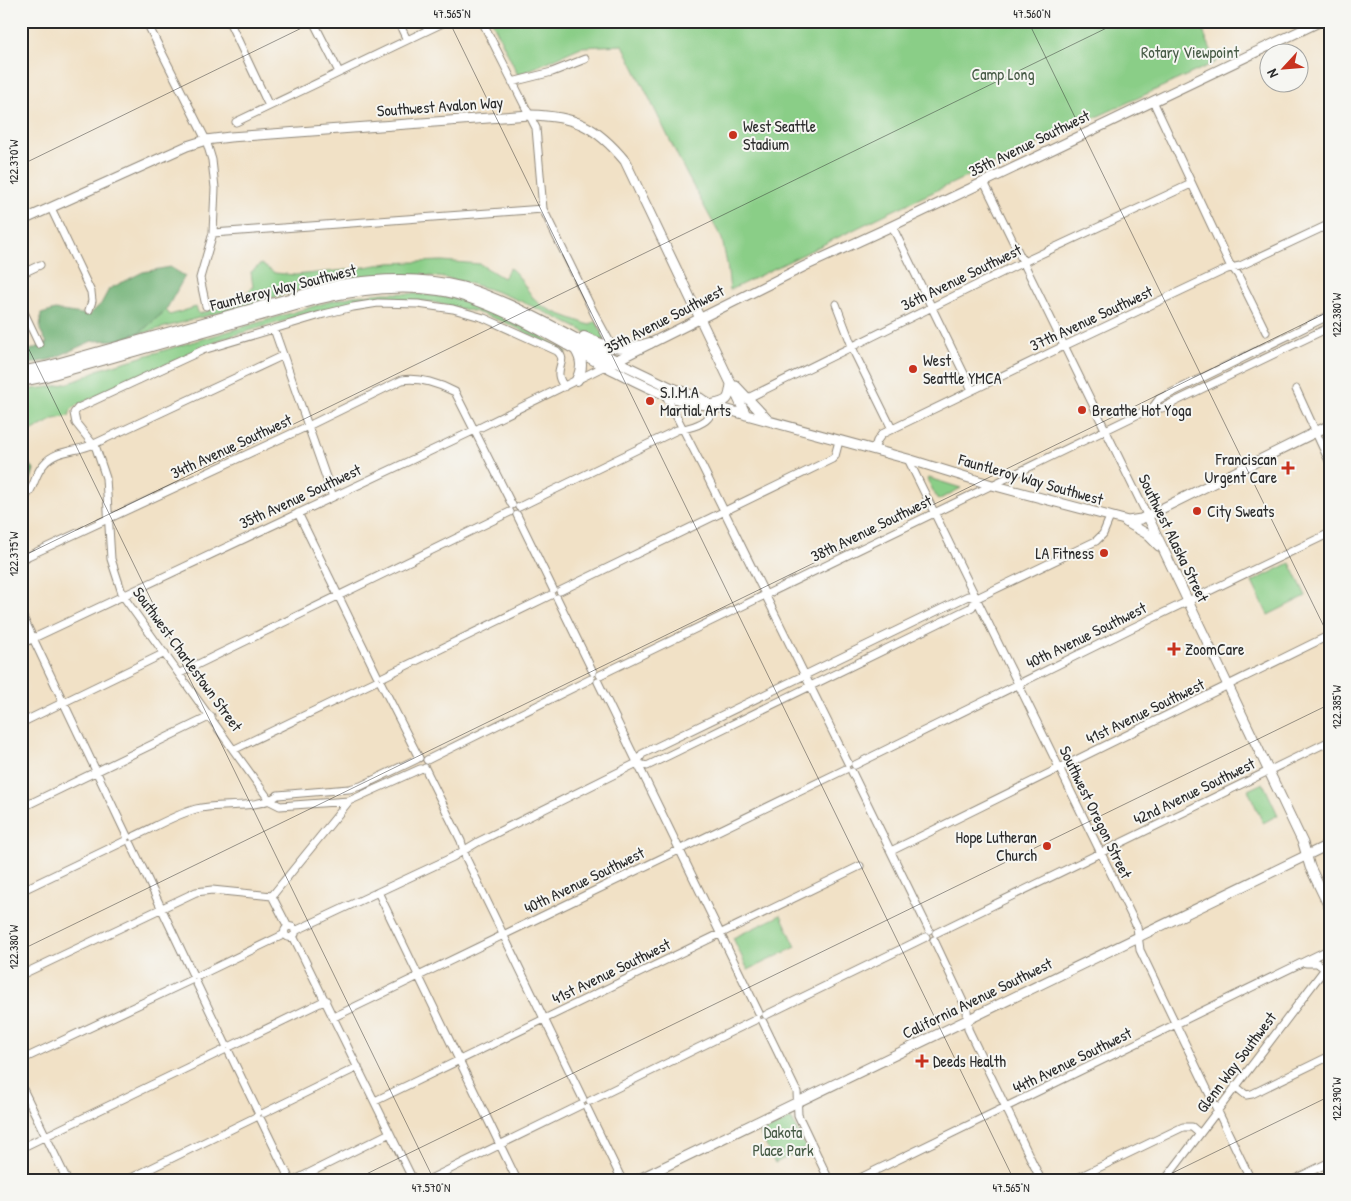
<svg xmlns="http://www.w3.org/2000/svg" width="1351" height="1201" font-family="'Patrick Hand',sans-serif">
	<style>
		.green { fill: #8ace87; stroke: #5a7c59 }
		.forest { fill: #6fb174; stroke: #4d6e50 }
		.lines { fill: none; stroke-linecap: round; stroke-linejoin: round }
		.minor-casing { stroke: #8e8678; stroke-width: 9 }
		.major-casing { stroke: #8e8678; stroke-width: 11 }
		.highway-casing { stroke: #8e8678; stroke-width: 12 }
		.minor { stroke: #fff; stroke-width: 7 }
		.major { stroke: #fff; stroke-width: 9 }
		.highway { stroke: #fff; stroke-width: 10 }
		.ticks { fill: none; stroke: #2b2b2b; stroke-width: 1; stroke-opacity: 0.45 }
		.poi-dot { fill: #c8321e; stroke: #f6f6f2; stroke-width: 2 }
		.labels { text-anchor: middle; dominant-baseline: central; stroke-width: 4; stroke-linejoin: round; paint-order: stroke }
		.park-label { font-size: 16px; fill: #485c47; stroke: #f6f6f2 }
		.street-label { font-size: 16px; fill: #2b2b2b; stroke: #f6f6f2 }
		.poi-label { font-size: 16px; fill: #2b2b2b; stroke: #f6f6f2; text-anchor: start }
		.neatline { fill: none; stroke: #2b2b2b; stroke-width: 2 }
		.ticks-label { font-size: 12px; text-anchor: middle; fill: #2b2b2b }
	</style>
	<rect width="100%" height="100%" fill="#f6f6f2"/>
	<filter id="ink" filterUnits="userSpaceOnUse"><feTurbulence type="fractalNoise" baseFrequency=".02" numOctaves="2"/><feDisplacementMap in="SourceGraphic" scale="10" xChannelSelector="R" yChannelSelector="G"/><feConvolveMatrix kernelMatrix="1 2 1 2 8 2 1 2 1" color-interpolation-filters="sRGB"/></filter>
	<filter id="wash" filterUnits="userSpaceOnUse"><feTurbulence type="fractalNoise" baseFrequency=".0096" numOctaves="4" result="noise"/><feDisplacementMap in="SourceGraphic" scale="20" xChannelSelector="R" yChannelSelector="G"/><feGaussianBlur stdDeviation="1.12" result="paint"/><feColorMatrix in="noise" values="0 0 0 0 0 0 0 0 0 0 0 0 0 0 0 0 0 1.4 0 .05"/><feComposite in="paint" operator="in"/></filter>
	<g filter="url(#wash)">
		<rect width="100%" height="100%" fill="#f1e1c6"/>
		<path class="green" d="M 492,21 L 1199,21 L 1216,62 L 892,211 L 730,290 L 727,264 L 722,239 L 687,175 L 623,45 L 581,47 L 518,75 Z
			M 442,261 L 480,264 L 503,278 L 510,268 C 522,277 527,292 537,302 C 548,312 575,319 589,325 L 596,321 L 607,343 C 551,315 492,282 429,276 C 398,273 369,276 338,280 L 118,340 L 142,331 L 166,310 L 170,315 L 196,307 L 199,314 L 238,300 L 253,287 L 251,272 L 261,264 L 275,273 L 295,275 L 346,270 L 389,263 Z
			M 383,293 C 408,293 432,294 456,299 C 489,307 537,333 567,352 L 565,353 L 507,323 L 476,312 L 432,302 L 384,299 L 330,308 L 224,338 L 77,405 L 71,410 L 69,416 L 54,419 L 31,431 L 21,416 L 21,390 C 47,388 76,385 97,370 L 328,302 L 353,296 Z
			M 929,478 L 961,488 L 938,500 L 927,479 Z
			M 1290,563 L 1306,596 L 1268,615 L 1252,582 Z
			M 1263,783 L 1278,815 L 1263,823 L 1248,790 Z
			M 781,915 L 796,947 L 748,970 L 733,938 Z
			M 791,1119 L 806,1148 L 775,1163 L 760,1134 Z"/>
		<path class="forest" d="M 170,267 L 185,276 L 166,310 L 142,331 L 118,340 L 92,341 L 52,359 L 21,366 L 21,354 L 47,343 L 40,330 L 41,314 L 55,310 L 89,315 L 101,304 L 109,289 L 143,272 Z
			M 21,453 L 34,469 L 30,483 L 21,488 Z"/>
	</g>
	<g filter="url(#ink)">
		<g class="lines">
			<g class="minor-casing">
				<path id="minor" d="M 146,21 L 206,140 L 212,160 L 215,188 L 213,233 L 200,278 L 206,306
					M 229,21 L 269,106
					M 313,21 L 339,72
					M 398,21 L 407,40
					M 482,21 L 536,128 L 543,209 L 594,313 L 613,348
					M 1329,21 L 1330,24
					M 512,82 L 552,72 L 585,59
					M 1153,101 L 1229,263 L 1238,275 L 1266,332
					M 236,122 L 447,21
					M 984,182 L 1147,515
					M 51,208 L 91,292 L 92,301 L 89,310
					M 892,226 L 972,390
					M 213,233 L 543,209
					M 21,274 L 40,265
					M 836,304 L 855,354 L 892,429
					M 21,306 L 39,344
					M 274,329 L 333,497
					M 1296,389 L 1330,463
					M 665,394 L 703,468 L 848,763
					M 746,399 L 1015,266 L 1191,184
					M 1153,407 L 1162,408 L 1330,327
					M 874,450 L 877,441 L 882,434 L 1064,346 L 1227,269 L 1240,266 L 1330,224
					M 908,459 L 1120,892 L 1137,927 L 1140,950 L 1251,1180
					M 21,500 C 36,490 33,475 44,464 C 56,449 77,452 94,444 L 282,356
					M 519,507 L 677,430 C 686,429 702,425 708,418 C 711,415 712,409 713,406
					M 298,513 L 377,675
					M 517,515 L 553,589
					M 21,561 L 28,556 L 308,426 L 402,380 C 419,377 440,384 455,392 L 512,505
					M 560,591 L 832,459 L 835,456 L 839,441
					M 557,598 L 593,672
					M 21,613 L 127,836
					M 21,644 L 475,430 L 605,366
					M 180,673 L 510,512
					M 600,675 L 1153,407 L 1159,399 L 1330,315
					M 383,677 L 551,595
					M 598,682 L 759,1013
					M 381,683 L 419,758
					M 21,723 L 165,653
					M 235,749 L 376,681
					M 427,760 L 591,679
					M 637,763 L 647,766 L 972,607 L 977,598 L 1096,541 L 1103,534 L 1110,517
					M 855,765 L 1130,629 L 1330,533
					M 425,768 L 461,841 L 466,858 L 583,1099
					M 420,769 L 349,801 L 280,806 L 270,801 L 123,596 L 111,559 L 106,478 L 96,448 L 76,423 L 74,413 L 78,408 L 203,350 L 324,314 L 353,307 L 378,303 L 418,304 L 453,309 L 484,318 L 557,351 C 567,360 558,364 559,375 C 559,379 562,383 564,387
					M 852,772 L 929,930
					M 21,808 L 211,716
					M 133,837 C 153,828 174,815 196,809 C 222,802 256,811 278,795 L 349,789 L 361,786 L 417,759
					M 131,844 L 193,975
					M 891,851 L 1330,635
					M 21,891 L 125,841
					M 378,892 L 517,1180
					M 272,896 L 288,927
					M284.5 932a5.5 5.5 0 1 1 11 0a5.5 5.5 0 1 1-11 0Z
					M 295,931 L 453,857 L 478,842 L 637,763 L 642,754 L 968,596 L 977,598
					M 936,933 L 1330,741
					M 293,936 L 413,1180
					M 934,940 L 967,1010 L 968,1029 L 1041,1180
					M 1306,963 L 1317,963 L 1325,969
					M 21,975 L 196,892 L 212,890 L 272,896 L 349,801
					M 198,976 L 285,934
					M 196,982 L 226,1045
					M 766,1015 L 926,937
					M 334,1017 L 846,769
					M 763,1022 L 797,1092 L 798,1115 L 829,1180
					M 231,1046 L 326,1000
					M 229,1052 L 258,1112
					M 21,1060 L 191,980
					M 21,1085 L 67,1180
					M 1235,1086 L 1246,1095 L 1252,1094 L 1330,1056
					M 375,1101 L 860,866
					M 590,1101 L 757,1019
					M 587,1108 L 622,1180
					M 264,1113 L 358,1067
					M 261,1120 L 290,1180
					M 21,1148 L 224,1050
					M 127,1180 L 256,1117
					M 295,1180 L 390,1133
					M 428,1180 L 581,1105
					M 856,1180 L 1330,949
					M 1073,1180 L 1183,1127 L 1192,1127 L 1199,1133
					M 1165,1180 L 1330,962
					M 1293,1180 L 1330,1162"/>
			</g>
			<g class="major-casing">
				<path id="major" d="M 21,221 L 187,146 L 206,140 L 230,137 L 530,115 C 575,116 596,126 625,161 L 746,415
					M 616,361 L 670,387 L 700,398 L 710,405
					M 605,366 L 805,266 L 892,226 L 1321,21
					M 605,366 C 636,381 676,405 710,405 L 908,459 L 992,485 L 1128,521 L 1141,519 L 1330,425
					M 736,386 L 768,420
					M 710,405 C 727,401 729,402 731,384
					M 1147,515 L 1303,843 L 1310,867 L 1330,909
					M 1126,522 L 1147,534 L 1159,546
					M 637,1180 L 1330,844"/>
			</g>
			<g class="highway-casing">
				<path id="highway" d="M 584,337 C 609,349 624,351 650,343
					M 576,350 C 583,361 582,369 577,380
					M 21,372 L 46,367 L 339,285 C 380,279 420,277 461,287 C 473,290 485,295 497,300 C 538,317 577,340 616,361
					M 21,381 L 46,376 L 317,299 C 357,289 397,284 439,290 C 492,298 558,340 605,366"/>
			</g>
			<use href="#minor" class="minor"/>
			<use href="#major" class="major"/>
			<use href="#highway" class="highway"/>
		</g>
	</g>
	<path class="ticks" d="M 449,21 L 1014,1180M 1028,21 L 1330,639M 21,165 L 316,21M 21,333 L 434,1180M 21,557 L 1121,21M 21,950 L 1330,311M 354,1180 L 1330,704M 1158,1180 L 1330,1096"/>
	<g class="poi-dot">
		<circle cx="733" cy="135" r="5"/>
		<circle cx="913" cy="369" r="5"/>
		<circle cx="650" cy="401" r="5"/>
		<circle cx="1082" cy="410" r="5"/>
		<path d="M1285.5 460.5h5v5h5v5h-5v5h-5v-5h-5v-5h5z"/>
		<circle cx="1197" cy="511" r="5"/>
		<circle cx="1104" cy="553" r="5"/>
		<path d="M1171.5 641.5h5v5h5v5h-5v5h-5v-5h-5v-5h5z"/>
		<circle cx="1047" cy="846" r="5"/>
		<path d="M919.5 1053.5h5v5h5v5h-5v5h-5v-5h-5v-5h5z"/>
	</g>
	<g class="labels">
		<g class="park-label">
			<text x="1190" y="52">Rotary Viewpoint</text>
			<text x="1003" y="74">Camp Long</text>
			<text x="783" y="1132">Dakota<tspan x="783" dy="18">Place Park</tspan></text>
		</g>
		<g class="street-label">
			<text transform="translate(440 106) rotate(-4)">Southwest Avalon Way</text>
			<text transform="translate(1029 143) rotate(-26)">35th Avenue Southwest</text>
			<text transform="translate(961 277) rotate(-26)">36th Avenue Southwest</text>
			<text transform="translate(283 287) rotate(-14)">Fauntleroy Way Southwest</text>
			<text transform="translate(1091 318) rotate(-25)">37th Avenue Southwest</text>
			<text transform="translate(664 319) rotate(-27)">35th Avenue Southwest</text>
			<text transform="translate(231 446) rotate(-25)">34th Avenue Southwest</text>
			<text transform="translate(1031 479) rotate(16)">Fauntleroy Way Southwest</text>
			<text transform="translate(300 496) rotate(-25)">35th Avenue Southwest</text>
			<text transform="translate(871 528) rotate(-26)">38th Avenue Southwest</text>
			<text transform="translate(1174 538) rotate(64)">Southwest Alaska Street</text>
			<text transform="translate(1086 635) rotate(-26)">40th Avenue Southwest</text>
			<text transform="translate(188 659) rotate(54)">Southwest Charlestown Street</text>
			<text transform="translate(1145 711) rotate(-26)">41st Avenue Southwest</text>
			<text transform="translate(1194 791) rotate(-26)">42nd Avenue Southwest</text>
			<text transform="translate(1096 812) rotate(64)">Southwest Oregon Street</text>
			<text transform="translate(584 880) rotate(-26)">40th Avenue Southwest</text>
			<text transform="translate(611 971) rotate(-26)">41st Avenue Southwest</text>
			<text transform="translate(977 998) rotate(-26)">California Avenue Southwest</text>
			<text transform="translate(1072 1060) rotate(-26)">44th Avenue Southwest</text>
			<text transform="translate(1236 1062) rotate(-53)">Glenn Way Southwest</text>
		</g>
		<g class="poi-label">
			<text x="743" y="126">West Seattle<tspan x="743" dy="18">Stadium</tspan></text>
			<text x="923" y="360">West<tspan x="923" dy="18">Seattle YMCA</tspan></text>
			<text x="660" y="392">S.I.M.A<tspan x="660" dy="18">Martial Arts</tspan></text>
			<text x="1092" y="410">Breathe Hot Yoga</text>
			<text x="1277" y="459" text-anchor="end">Franciscan<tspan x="1277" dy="18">Urgent Care</tspan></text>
			<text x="1207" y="511">City Sweats</text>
			<text x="1094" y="553" text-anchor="end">LA Fitness</text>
			<text x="1185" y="649">ZoomCare</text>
			<text x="1037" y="837" text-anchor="end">Hope Lutheran<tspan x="1037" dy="18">Church</tspan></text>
			<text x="933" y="1061">Deeds Health</text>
		</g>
	</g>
	<rect width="1351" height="1201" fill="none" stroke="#f6f6f2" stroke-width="55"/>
	<g transform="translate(1284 68) rotate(244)"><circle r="24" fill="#f6f6f2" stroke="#a5a5a2"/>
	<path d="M0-4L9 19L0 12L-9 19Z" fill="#c8321e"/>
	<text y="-8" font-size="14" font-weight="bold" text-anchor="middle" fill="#2b2b2b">N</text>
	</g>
	<rect x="28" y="28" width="1296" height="1146" class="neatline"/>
	<g class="ticks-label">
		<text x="452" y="18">47.565°N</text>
		<text x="1032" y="18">47.560°N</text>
		<text transform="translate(14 162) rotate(-90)" y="4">122.370°W</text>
		<text transform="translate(1337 315) rotate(-90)" y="4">122.380°W</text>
		<text transform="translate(14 554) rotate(-90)" y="4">122.375°W</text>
		<text transform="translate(1337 707) rotate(-90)" y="4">122.385°W</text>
		<text transform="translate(14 947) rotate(-90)" y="4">122.380°W</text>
		<text transform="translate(1337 1099) rotate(-90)" y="4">122.390°W</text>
		<text x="431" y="1192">47.570°N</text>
		<text x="1011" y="1192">47.565°N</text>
	</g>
</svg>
